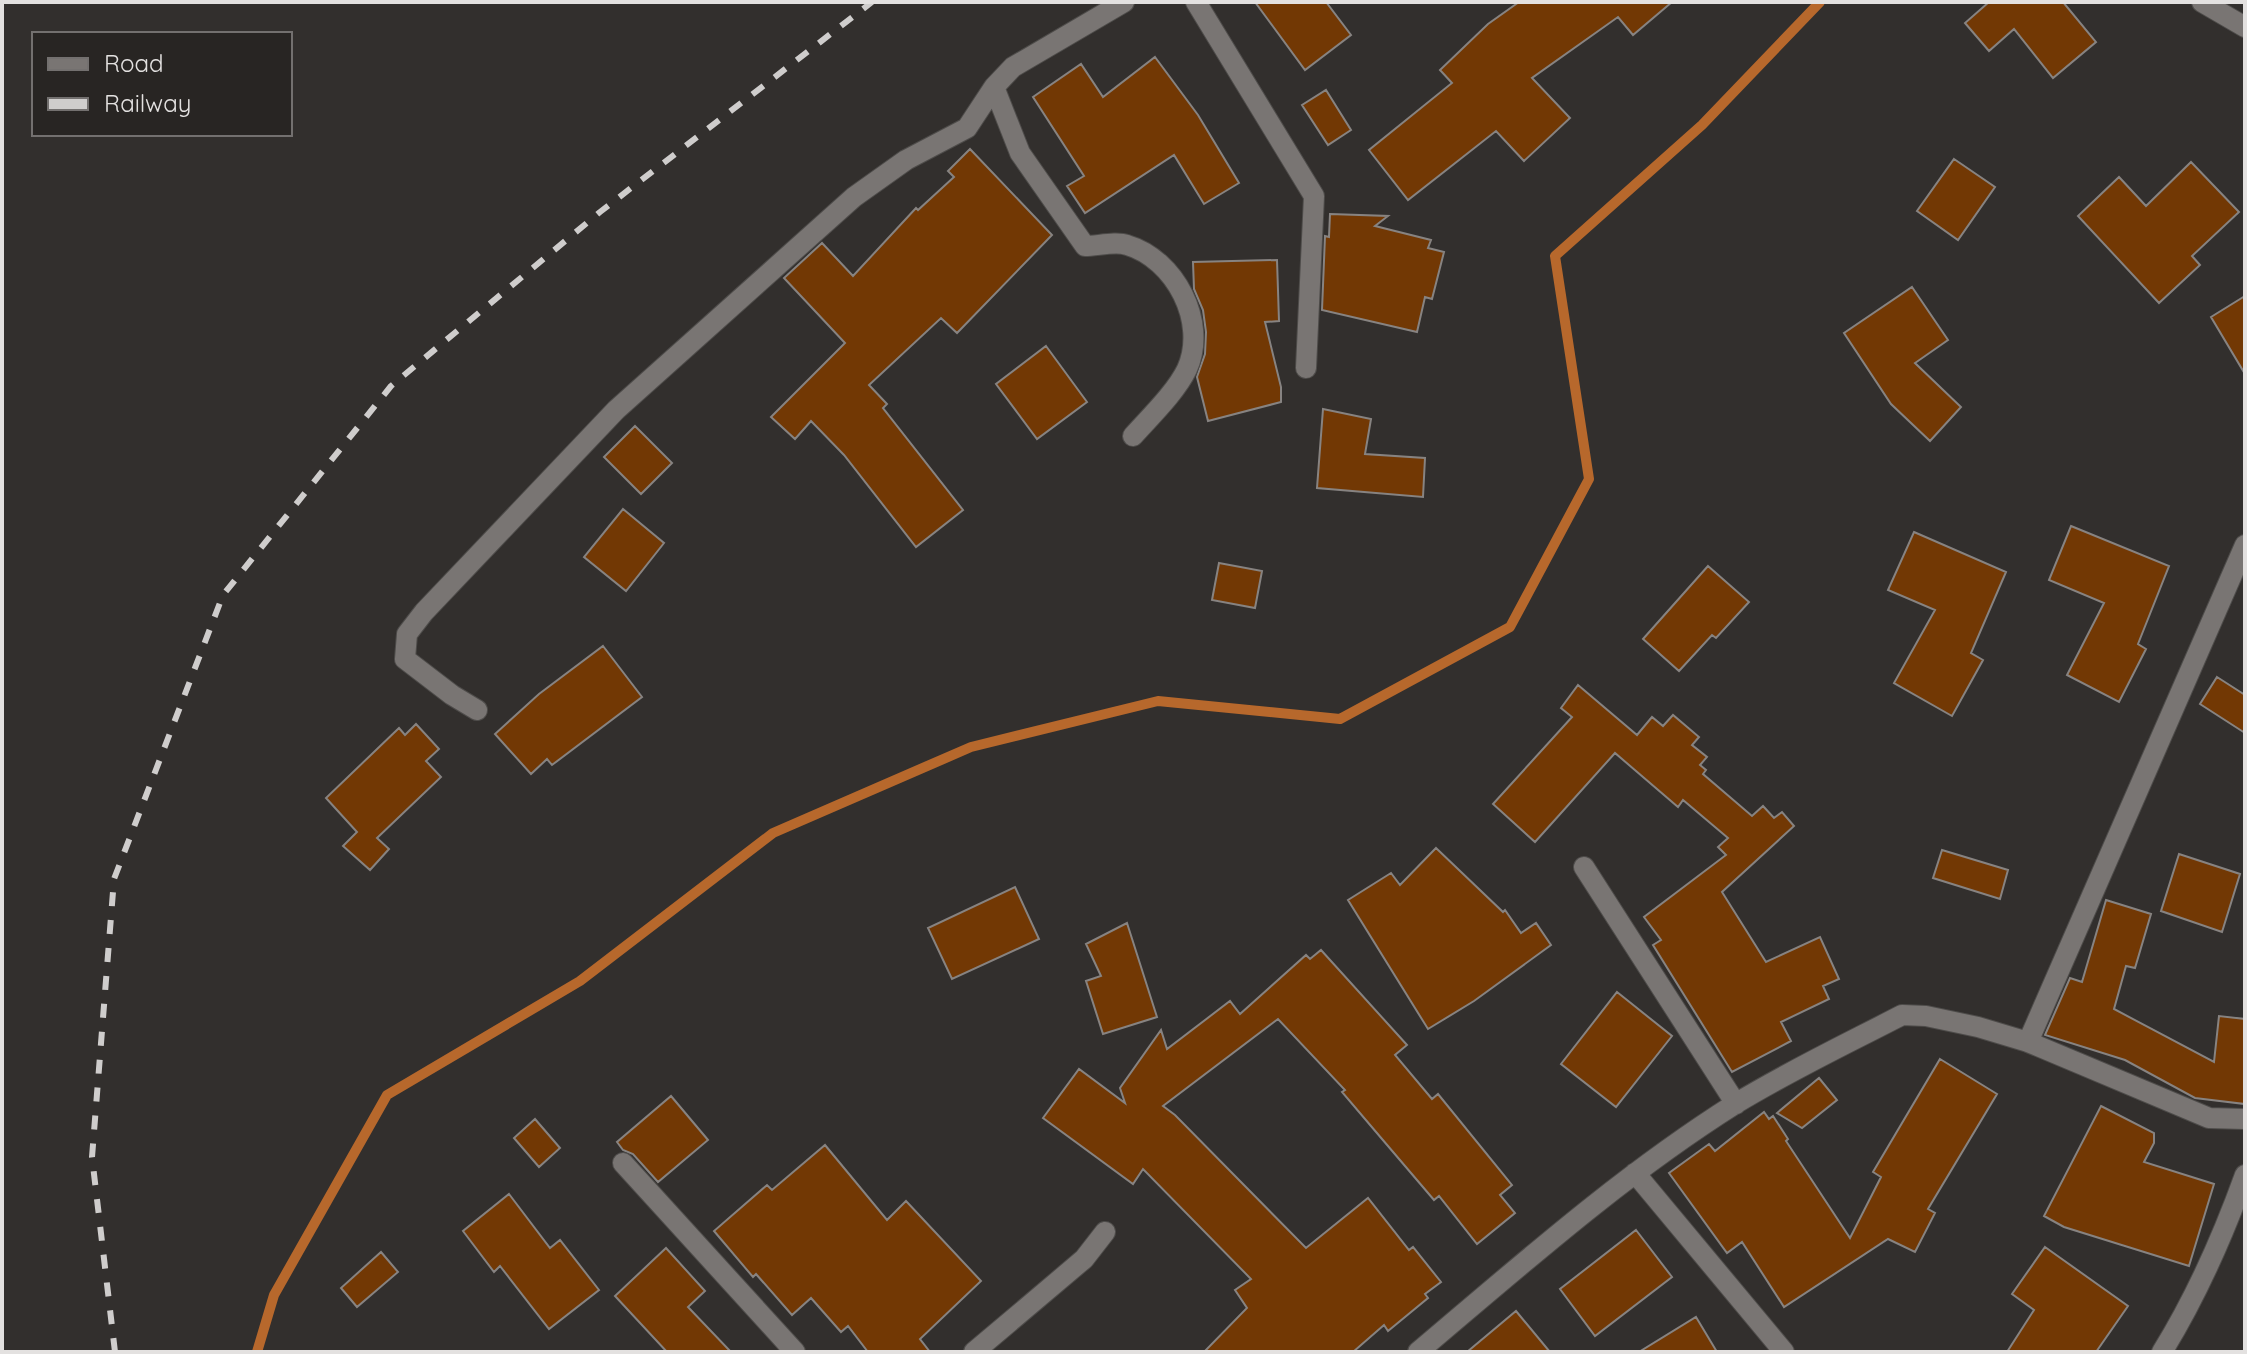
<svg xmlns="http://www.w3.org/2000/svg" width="2247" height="1354" font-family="Quicksand,sans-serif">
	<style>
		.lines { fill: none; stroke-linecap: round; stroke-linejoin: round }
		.stream { stroke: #b7682c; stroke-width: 10 }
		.building { fill: #723804; stroke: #878381; stroke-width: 2 }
		.minor-casing { stroke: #4e4c4a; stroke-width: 22 }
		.minor { stroke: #797573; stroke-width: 20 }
		.rail { stroke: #cfcdcc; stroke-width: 6; stroke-dasharray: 14 14; stroke-linecap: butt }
	</style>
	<rect width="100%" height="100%" fill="#322f2d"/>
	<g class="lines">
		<path class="stream" d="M 257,1352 L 274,1295 L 387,1095 L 580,981 L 773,833 L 971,747 L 1158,701 L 1340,719 L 1510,627 L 1589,479 L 1555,256 L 1702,125 L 1820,2"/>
	</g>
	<path class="building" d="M 1255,2 L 1326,2 L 1351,35 L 1305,70 Z
		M 1519,2 L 1672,2 L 1633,35 L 1618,17 L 1532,78 L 1570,118 L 1524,161 L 1496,131 L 1408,200 L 1369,150 L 1452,83 L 1440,70 L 1488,24 Z
		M 1989,2 L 2063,2 L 2096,42 L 2053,78 L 2014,29 L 1989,51 L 1965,23 Z
		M 1155,57 L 1198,115 L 1239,183 L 1204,204 L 1174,155 L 1085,213 L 1067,186 L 1084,176 L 1033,97 L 1081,64 L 1103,97 Z
		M 1326,90 L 1351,130 L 1328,145 L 1302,105 Z
		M 970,149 L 1052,235 L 957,333 L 941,318 L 869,385 L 887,404 L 883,408 L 963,510 L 916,547 L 844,455 L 811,421 L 795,439 L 771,417 L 845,343 L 784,278 L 822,243 L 853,276 L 916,208 L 918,210 L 954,177 L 948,171 Z
		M 1954,159 L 1995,187 L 1958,240 L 1917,211 Z
		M 2191,162 L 2239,212 L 2192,256 L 2200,265 L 2159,303 L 2078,216 L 2119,177 L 2146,206 Z
		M 1330,214 L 1388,216 L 1375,226 L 1431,240 L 1428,248 L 1444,252 L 1432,299 L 1425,297 L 1417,332 L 1322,310 L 1325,236 L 1329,237 Z
		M 1277,260 L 1279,321 L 1265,322 L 1281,387 L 1281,402 L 1208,421 L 1197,377 L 1205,354 L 1206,332 L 1203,310 L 1194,289 L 1193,262 Z
		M 1912,287 L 1948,340 L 1915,363 L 1961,407 L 1930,441 L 1891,404 L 1844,333 Z
		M 2245,296 L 2245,374 L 2211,317 Z
		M 1046,346 L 1087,402 L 1037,439 L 996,384 Z
		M 1323,409 L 1371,419 L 1365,454 L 1425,458 L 1423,497 L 1317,488 Z
		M 635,426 L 672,463 L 641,494 L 604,457 Z
		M 623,509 L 664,543 L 626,591 L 584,557 Z
		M 2071,526 L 2169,566 L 2138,644 L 2146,649 L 2119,702 L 2067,675 L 2104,603 L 2049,580 Z
		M 1914,532 L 2006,572 L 1971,653 L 1983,660 L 1952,716 L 1894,683 L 1935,610 L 1888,590 Z
		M 1219,563 L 1262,571 L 1255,608 L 1212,600 Z
		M 1708,566 L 1749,602 L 1716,638 L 1712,635 L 1679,671 L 1643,639 Z
		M 603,646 L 642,697 L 552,765 L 547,759 L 531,774 L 495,734 L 539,694 Z
		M 2217,677 L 2245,695 L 2245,733 L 2200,704 Z
		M 1578,685 L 1637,735 L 1652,717 L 1663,726 L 1673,715 L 1699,737 L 1692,745 L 1707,757 L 1700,765 L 1706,770 L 1703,774 L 1752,816 L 1763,806 L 1774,818 L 1782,812 L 1794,826 L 1722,892 L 1766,962 L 1820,937 L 1839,979 L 1823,986 L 1829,999 L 1781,1022 L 1791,1041 L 1732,1072 L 1653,945 L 1661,940 L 1644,917 L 1726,855 L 1718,847 L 1728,838 L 1683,800 L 1678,807 L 1615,753 L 1535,842 L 1493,804 L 1572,717 L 1561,708 Z
		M 416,724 L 439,749 L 426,761 L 441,777 L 377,838 L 389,849 L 370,870 L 343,846 L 357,832 L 326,798 L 399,728 L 405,735 Z
		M 1436,848 L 1503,912 L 1505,910 L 1521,933 L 1536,923 L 1551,945 L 1474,1001 L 1428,1029 L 1348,900 L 1391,873 L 1400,885 Z
		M 1942,850 L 2008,870 L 2000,899 L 1933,878 Z
		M 2179,854 L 2240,874 L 2222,932 L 2161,911 Z
		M 1015,887 L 1039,939 L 952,979 L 928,928 Z
		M 2106,900 L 2151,914 L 2135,968 L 2126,966 L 2114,1009 L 2214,1062 L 2219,1016 L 2245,1019 L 2245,1104 L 2195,1098 L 2125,1060 L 2045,1035 L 2070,978 L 2082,982 Z
		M 1127,923 L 1157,1017 L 1103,1034 L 1086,981 L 1101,976 L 1086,944 Z
		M 1321,950 L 1407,1045 L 1395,1055 L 1432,1099 L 1438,1094 L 1512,1185 L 1500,1195 L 1515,1213 L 1477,1244 L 1439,1196 L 1434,1200 L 1382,1139 L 1342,1092 L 1345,1090 L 1278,1019 L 1163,1106 L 1175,1115 L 1306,1248 L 1368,1198 L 1409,1250 L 1413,1247 L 1441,1282 L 1425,1294 L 1428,1298 L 1388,1331 L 1384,1325 L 1353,1352 L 1204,1352 L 1247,1308 L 1235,1290 L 1251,1279 L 1143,1169 L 1133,1184 L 1043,1118 L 1079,1069 L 1125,1103 L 1120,1088 L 1161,1030 L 1167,1049 L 1230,1001 L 1240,1014 L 1306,955 L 1310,959 Z
		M 1617,992 L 1672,1036 L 1616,1107 L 1561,1064 Z
		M 1940,1059 L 1997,1094 L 1928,1209 L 1935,1213 L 1915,1252 L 1888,1239 L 1784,1307 L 1742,1242 L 1727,1253 L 1669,1173 L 1709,1144 L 1715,1151 L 1764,1112 L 1769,1119 L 1773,1116 L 1788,1139 L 1786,1141 L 1850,1238 L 1881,1177 L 1873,1172 Z
		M 1819,1078 L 1837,1100 L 1802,1128 L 1777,1113 Z
		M 671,1096 L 708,1140 L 658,1182 L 633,1154 L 623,1150 L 617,1142 Z
		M 2101,1106 L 2154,1133 L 2154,1143 L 2144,1162 L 2214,1184 L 2189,1266 L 2064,1227 L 2044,1216 Z
		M 535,1119 L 560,1148 L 539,1167 L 514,1138 Z
		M 825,1145 L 887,1220 L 906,1201 L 981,1281 L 920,1339 L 930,1352 L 868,1352 L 848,1326 L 841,1332 L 811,1298 L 792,1315 L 756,1274 L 753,1277 L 714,1231 L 767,1185 L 772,1190 Z
		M 509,1194 L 550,1248 L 560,1240 L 599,1290 L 549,1329 L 500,1266 L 494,1272 L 463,1231 Z
		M 1636,1230 L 1672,1277 L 1595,1336 L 1560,1289 Z
		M 2045,1247 L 2128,1306 L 2096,1352 L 2007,1352 L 2034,1310 L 2012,1294 Z
		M 666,1248 L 705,1291 L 688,1307 L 731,1352 L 667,1352 L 615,1296 Z
		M 381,1252 L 398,1272 L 357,1307 L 341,1288 Z
		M 1516,1311 L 1550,1352 L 1467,1352 Z
		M 1696,1317 L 1717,1352 L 1639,1352 Z"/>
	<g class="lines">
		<g class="minor-casing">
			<path id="minor" d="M 1124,2 L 1013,67 L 994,87 L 1020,153 L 1085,246 C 1097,246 1116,241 1127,245 C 1175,259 1208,322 1187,369 C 1176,392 1150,417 1133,436
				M 1196,2 L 1314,196 L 1306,368
				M 2202,2 L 2245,27
				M 477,710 L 452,695 L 405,659 L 407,634 L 424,612 L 616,410 L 854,197 L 906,160 L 967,128 L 994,87
				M 1584,867 L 1736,1104
				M 2028,1042 L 2245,545
				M 623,1163 L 795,1352
				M 1635,1173 L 1784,1352
				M 974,1352 L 1084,1259 L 1105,1232
				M 1418,1352 C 1521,1265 1621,1176 1735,1104 C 1789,1071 1846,1044 1902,1015 L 1926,1016 L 1978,1027 L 2028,1042 L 2209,1118 L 2245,1119
				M 2162,1352 C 2196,1297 2223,1236 2245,1175"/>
		</g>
		<use href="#minor" class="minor"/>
		<path class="rail" d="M 115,1352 L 92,1157 L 114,879 L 223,595 L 391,386 L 600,212 L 872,2"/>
	</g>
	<rect width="2247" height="1354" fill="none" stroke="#e3e1e0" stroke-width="8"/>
	<rect x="32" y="32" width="260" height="104" fill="#282523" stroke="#73706f" stroke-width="2"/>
	<rect x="48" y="58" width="40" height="12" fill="#797573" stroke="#73706f" stroke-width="2"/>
	<text x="104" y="72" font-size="24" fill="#e3e1e0">Road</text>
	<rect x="48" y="98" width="40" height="12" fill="#cfcdcc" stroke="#73706f" stroke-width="2"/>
	<text x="104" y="112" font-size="24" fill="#e3e1e0">Railway</text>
</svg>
